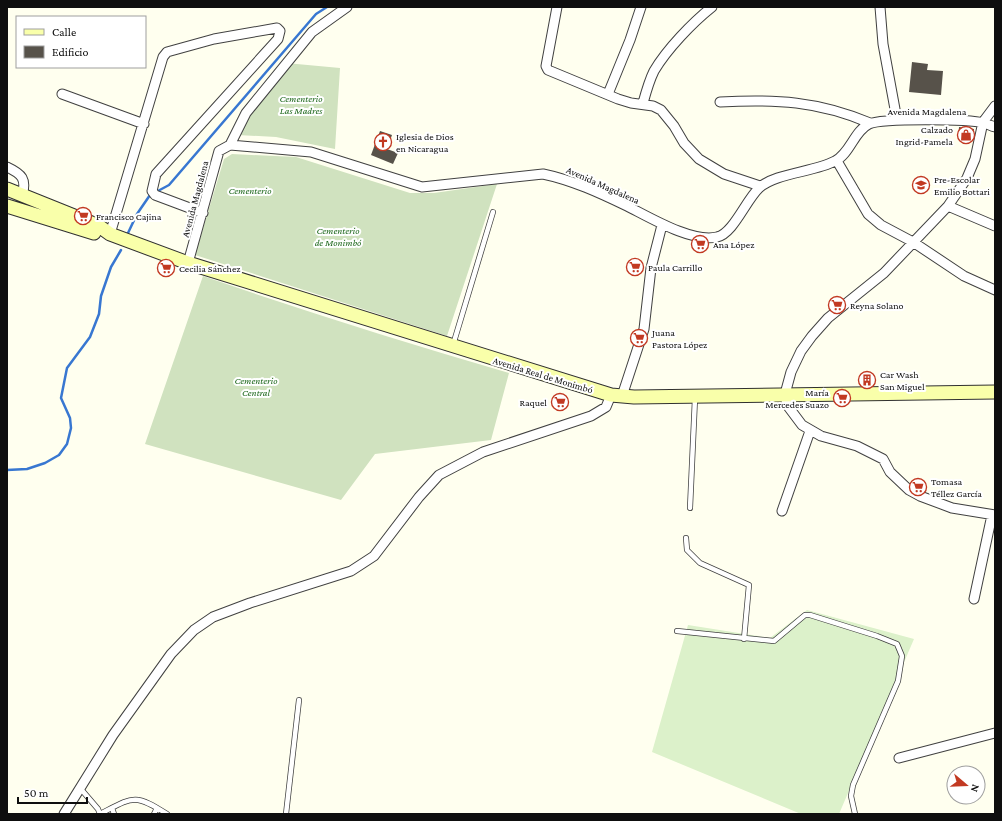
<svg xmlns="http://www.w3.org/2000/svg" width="1002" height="821" font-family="'Crimson Pro',serif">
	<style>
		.cemetery { fill: #d0e2bf }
		.pitch { fill: #dcf1ca }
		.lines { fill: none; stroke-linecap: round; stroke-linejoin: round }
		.stream { stroke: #3877d1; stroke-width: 2.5 }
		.building { fill: #57524a }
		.lane-casing { stroke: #414141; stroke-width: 6 }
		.street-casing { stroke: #414141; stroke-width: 11 }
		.secondary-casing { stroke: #303030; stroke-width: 15 }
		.lane { stroke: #fff; stroke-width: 4.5 }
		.street { stroke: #fff; stroke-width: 9 }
		.secondary { stroke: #f9ffaa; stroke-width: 13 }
		.labels { text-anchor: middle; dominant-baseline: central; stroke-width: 4; stroke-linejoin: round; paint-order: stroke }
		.park-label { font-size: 10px; font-style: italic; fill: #1e681c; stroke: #fff }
		.street-label { font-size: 10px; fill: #0e0e0e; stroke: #fff }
		.poi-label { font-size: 10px; fill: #0e0e0e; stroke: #fff; text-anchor: start }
	</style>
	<rect width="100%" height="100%" fill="#ffffef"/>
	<path class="cemetery" d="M 286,63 L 340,68 L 335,149 L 276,137 L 237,135 L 239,125 Z
		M 232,154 L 296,157 L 410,193 L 434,193 L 497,184 L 447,336 L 195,255 L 224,159 Z
		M 203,276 C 304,311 406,343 509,373 L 491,440 L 375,454 L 341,500 L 145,444 Z"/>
	<path class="pitch" d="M 807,610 L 914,639 L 839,814 L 801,814 L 652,752 L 688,625 L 770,638 Z"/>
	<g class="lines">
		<path class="stream" d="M 156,192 L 169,185 L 316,14 L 327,7
			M 128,233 L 137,214 L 150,195
			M 7,470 L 27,469 L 45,463 L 59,455 L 67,444 L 71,428 L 70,418 L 61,398 L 67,368 L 90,337 L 99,314 L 101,296 L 111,267 L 121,250"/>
	</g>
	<path class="building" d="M 912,62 L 928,64 L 927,70 L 943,71 L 941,95 L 909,92 Z
		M 959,127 L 974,129 L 973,140 L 958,139 Z
		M 380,131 L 392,135 L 387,149 L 398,153 L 393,164 L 371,155 Z
		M 872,375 L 872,385 L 863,385 L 863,376 Z"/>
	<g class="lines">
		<g class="lane-casing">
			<path id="lane" d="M 453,345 L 493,212
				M 690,508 L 695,398
				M 686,538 L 687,550 L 700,563 L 749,585 L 744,639
				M 677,631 L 774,641 L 805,615 L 810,615 L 877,636 L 897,644 L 902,656 L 898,681 L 853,785 L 851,796 L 855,814
				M 80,788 L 98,809 L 100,814
				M 112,808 L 114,814
				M 100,814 C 133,797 134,793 167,814
				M 154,814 L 157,808
				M 286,814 L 299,700"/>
		</g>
		<g class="street-casing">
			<path id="street" d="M 557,7 L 546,66 L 548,70 L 618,99 L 631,103 L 653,106 L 661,110 L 674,126 L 684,143 L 699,159 L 724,174 L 760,186
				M 880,7 L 883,44 L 897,120
				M 62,94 L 144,124
				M 608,94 L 630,40 L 641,7
				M 720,102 C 776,99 818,101 870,123
				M 643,103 C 646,92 649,81 654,71 C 667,49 692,23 712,7
				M 995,106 L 983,122 L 975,159 L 967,178 L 948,206 L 884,273 L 828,318 L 812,336 L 801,351 L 791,372 L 785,394 L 787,405 L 802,425 L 821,436 L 857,446 L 883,459 L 890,472 L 909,490 L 920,496 L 952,508 L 995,515
				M 230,145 L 246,113 L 312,32 L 347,7
				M 837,161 L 868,214 L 881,225 L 913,242 L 964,276 L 995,290
				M 7,167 C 22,174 27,179 22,196
				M 948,206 L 995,226
				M 110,234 L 163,57 L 167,52 L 214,39 L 277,28 L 280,31 L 278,39 L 156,174 L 152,191 L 155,195 L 203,213
				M 188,263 L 219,151 L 230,145 L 311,152 L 422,187 L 543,174 C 572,180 600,193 627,206 C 649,217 692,243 717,237 C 733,234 746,200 759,188 C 775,173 815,172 835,161 C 850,154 854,131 869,124 C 882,118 969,119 984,123 C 988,124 991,126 995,127
				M 622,396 L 644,329 L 651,268 L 662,225
				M 782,511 L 810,431
				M 974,599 L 992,515
				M 899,758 L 995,733
				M 64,814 L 113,735 L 171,654 L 194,630 L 213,617 L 250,603 L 351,571 L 374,556 L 419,497 L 439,475 L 483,452 L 591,416 L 606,407 L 611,395"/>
		</g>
		<g class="secondary-casing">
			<path id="secondary" d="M 7,189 L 99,226 L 110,234 L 188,263 L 611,395 L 634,397 L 995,392
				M 7,206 L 94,233"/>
		</g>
		<use href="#lane" class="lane"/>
		<use href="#street" class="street"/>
		<use href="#secondary" class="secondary"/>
	</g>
	<defs>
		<g id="shop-ring" transform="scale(0.9)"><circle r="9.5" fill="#fff" stroke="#c23922" stroke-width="1.5"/><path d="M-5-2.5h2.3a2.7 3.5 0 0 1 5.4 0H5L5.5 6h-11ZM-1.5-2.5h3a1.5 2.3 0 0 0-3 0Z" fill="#c23922"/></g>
		<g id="church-ring" transform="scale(0.9)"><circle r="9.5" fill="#fff" stroke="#c23922" stroke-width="1.5"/><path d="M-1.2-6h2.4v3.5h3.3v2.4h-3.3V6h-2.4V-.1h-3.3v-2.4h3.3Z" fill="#c23922"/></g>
		<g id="school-ring" transform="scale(0.9)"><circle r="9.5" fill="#fff" stroke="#c23922" stroke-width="1.5"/><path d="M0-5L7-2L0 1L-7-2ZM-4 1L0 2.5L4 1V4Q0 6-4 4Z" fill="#c23922"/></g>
		<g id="supermarket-ring" transform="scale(0.9)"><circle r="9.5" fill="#fff" stroke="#c23922" stroke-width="1.5"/><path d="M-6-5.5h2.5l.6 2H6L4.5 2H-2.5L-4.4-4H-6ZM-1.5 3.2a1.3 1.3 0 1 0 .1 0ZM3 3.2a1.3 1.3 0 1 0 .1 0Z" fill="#c23922"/></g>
		<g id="building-ring" transform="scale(0.9)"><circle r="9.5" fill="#fff" stroke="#c23922" stroke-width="1.5"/><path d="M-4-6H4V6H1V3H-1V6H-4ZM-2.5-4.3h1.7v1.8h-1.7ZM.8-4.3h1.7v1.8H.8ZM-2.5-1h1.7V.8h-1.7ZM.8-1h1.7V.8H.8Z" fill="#c23922"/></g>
	</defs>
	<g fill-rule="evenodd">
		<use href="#shop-ring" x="966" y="135"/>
		<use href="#church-ring" x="383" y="142"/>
		<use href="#school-ring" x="921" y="185"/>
		<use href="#supermarket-ring" x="83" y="216"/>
		<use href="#supermarket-ring" x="700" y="244"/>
		<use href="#supermarket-ring" x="635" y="267"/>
		<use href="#supermarket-ring" x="166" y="268"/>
		<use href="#supermarket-ring" x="837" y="305"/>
		<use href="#supermarket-ring" x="639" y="338"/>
		<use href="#building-ring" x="867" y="380"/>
		<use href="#supermarket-ring" x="842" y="398"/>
		<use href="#supermarket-ring" x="560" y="402"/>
		<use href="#supermarket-ring" x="918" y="487"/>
	</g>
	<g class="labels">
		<g class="park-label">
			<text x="301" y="98">Cementerio<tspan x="301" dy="12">Las Madres</tspan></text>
			<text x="250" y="190">Cementerio</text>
			<text x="338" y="230">Cementerio<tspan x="338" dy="12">de Monimbó</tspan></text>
			<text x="256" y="380">Cementerio<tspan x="256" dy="12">Central</tspan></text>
		</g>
		<g class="street-label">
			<text x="927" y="111">Avenida Magdalena</text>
			<text transform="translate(603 185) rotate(24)">Avenida Magdalena</text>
			<text transform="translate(195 199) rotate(-75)">Avenida Magdalena</text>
			<text transform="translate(543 375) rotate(17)">Avenida Real de Monimbó</text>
		</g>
		<g class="poi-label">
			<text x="953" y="129" text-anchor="end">Calzado<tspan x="953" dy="12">Ingrid-Pamela</tspan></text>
			<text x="396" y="136">Iglesia de Dios<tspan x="396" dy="12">en Nicaragua</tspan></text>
			<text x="934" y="179">Pre-Escolar<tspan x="934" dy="12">Emilio Bottari</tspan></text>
			<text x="96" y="216">Francisco Cajina</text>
			<text x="713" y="244">Ana López</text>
			<text x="648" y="267">Paula Carrillo</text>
			<text x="179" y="268">Cecilia Sánchez</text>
			<text x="850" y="305">Reyna Solano</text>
			<text x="652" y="332">Juana<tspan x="652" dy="12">Pastora López</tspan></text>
			<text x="880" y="374">Car Wash<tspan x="880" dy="12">San Miguel</tspan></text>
			<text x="829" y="392" text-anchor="end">María<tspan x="829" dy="12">Mercedes Suazo</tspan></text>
			<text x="547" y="402" text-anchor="end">Raquel</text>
			<text x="931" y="481">Tomasa<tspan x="931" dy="12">Téllez García</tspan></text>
		</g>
	</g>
	<rect width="1002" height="821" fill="none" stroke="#0e0e0e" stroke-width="16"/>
	<rect x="16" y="16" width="130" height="52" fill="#ffffff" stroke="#9f9f9f"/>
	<rect x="24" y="29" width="20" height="6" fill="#f9ffaa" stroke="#9f9f9f"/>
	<text x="52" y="36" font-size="12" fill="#0e0e0e">Calle</text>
	<rect x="24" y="46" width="20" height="12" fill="#57524a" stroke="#9f9f9f"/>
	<text x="52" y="56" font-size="12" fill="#0e0e0e">Edificio</text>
	<g transform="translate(966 785) rotate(109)"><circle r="19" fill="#ffffff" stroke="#9f9f9f"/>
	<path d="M0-3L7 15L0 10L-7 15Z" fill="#c23922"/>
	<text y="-6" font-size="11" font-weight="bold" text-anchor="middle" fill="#0e0e0e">N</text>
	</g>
	<path d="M18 797v6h69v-6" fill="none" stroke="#0e0e0e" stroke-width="2"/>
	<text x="24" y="797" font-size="12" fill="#0e0e0e" stroke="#ffffff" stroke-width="3" paint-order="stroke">50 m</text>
</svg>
